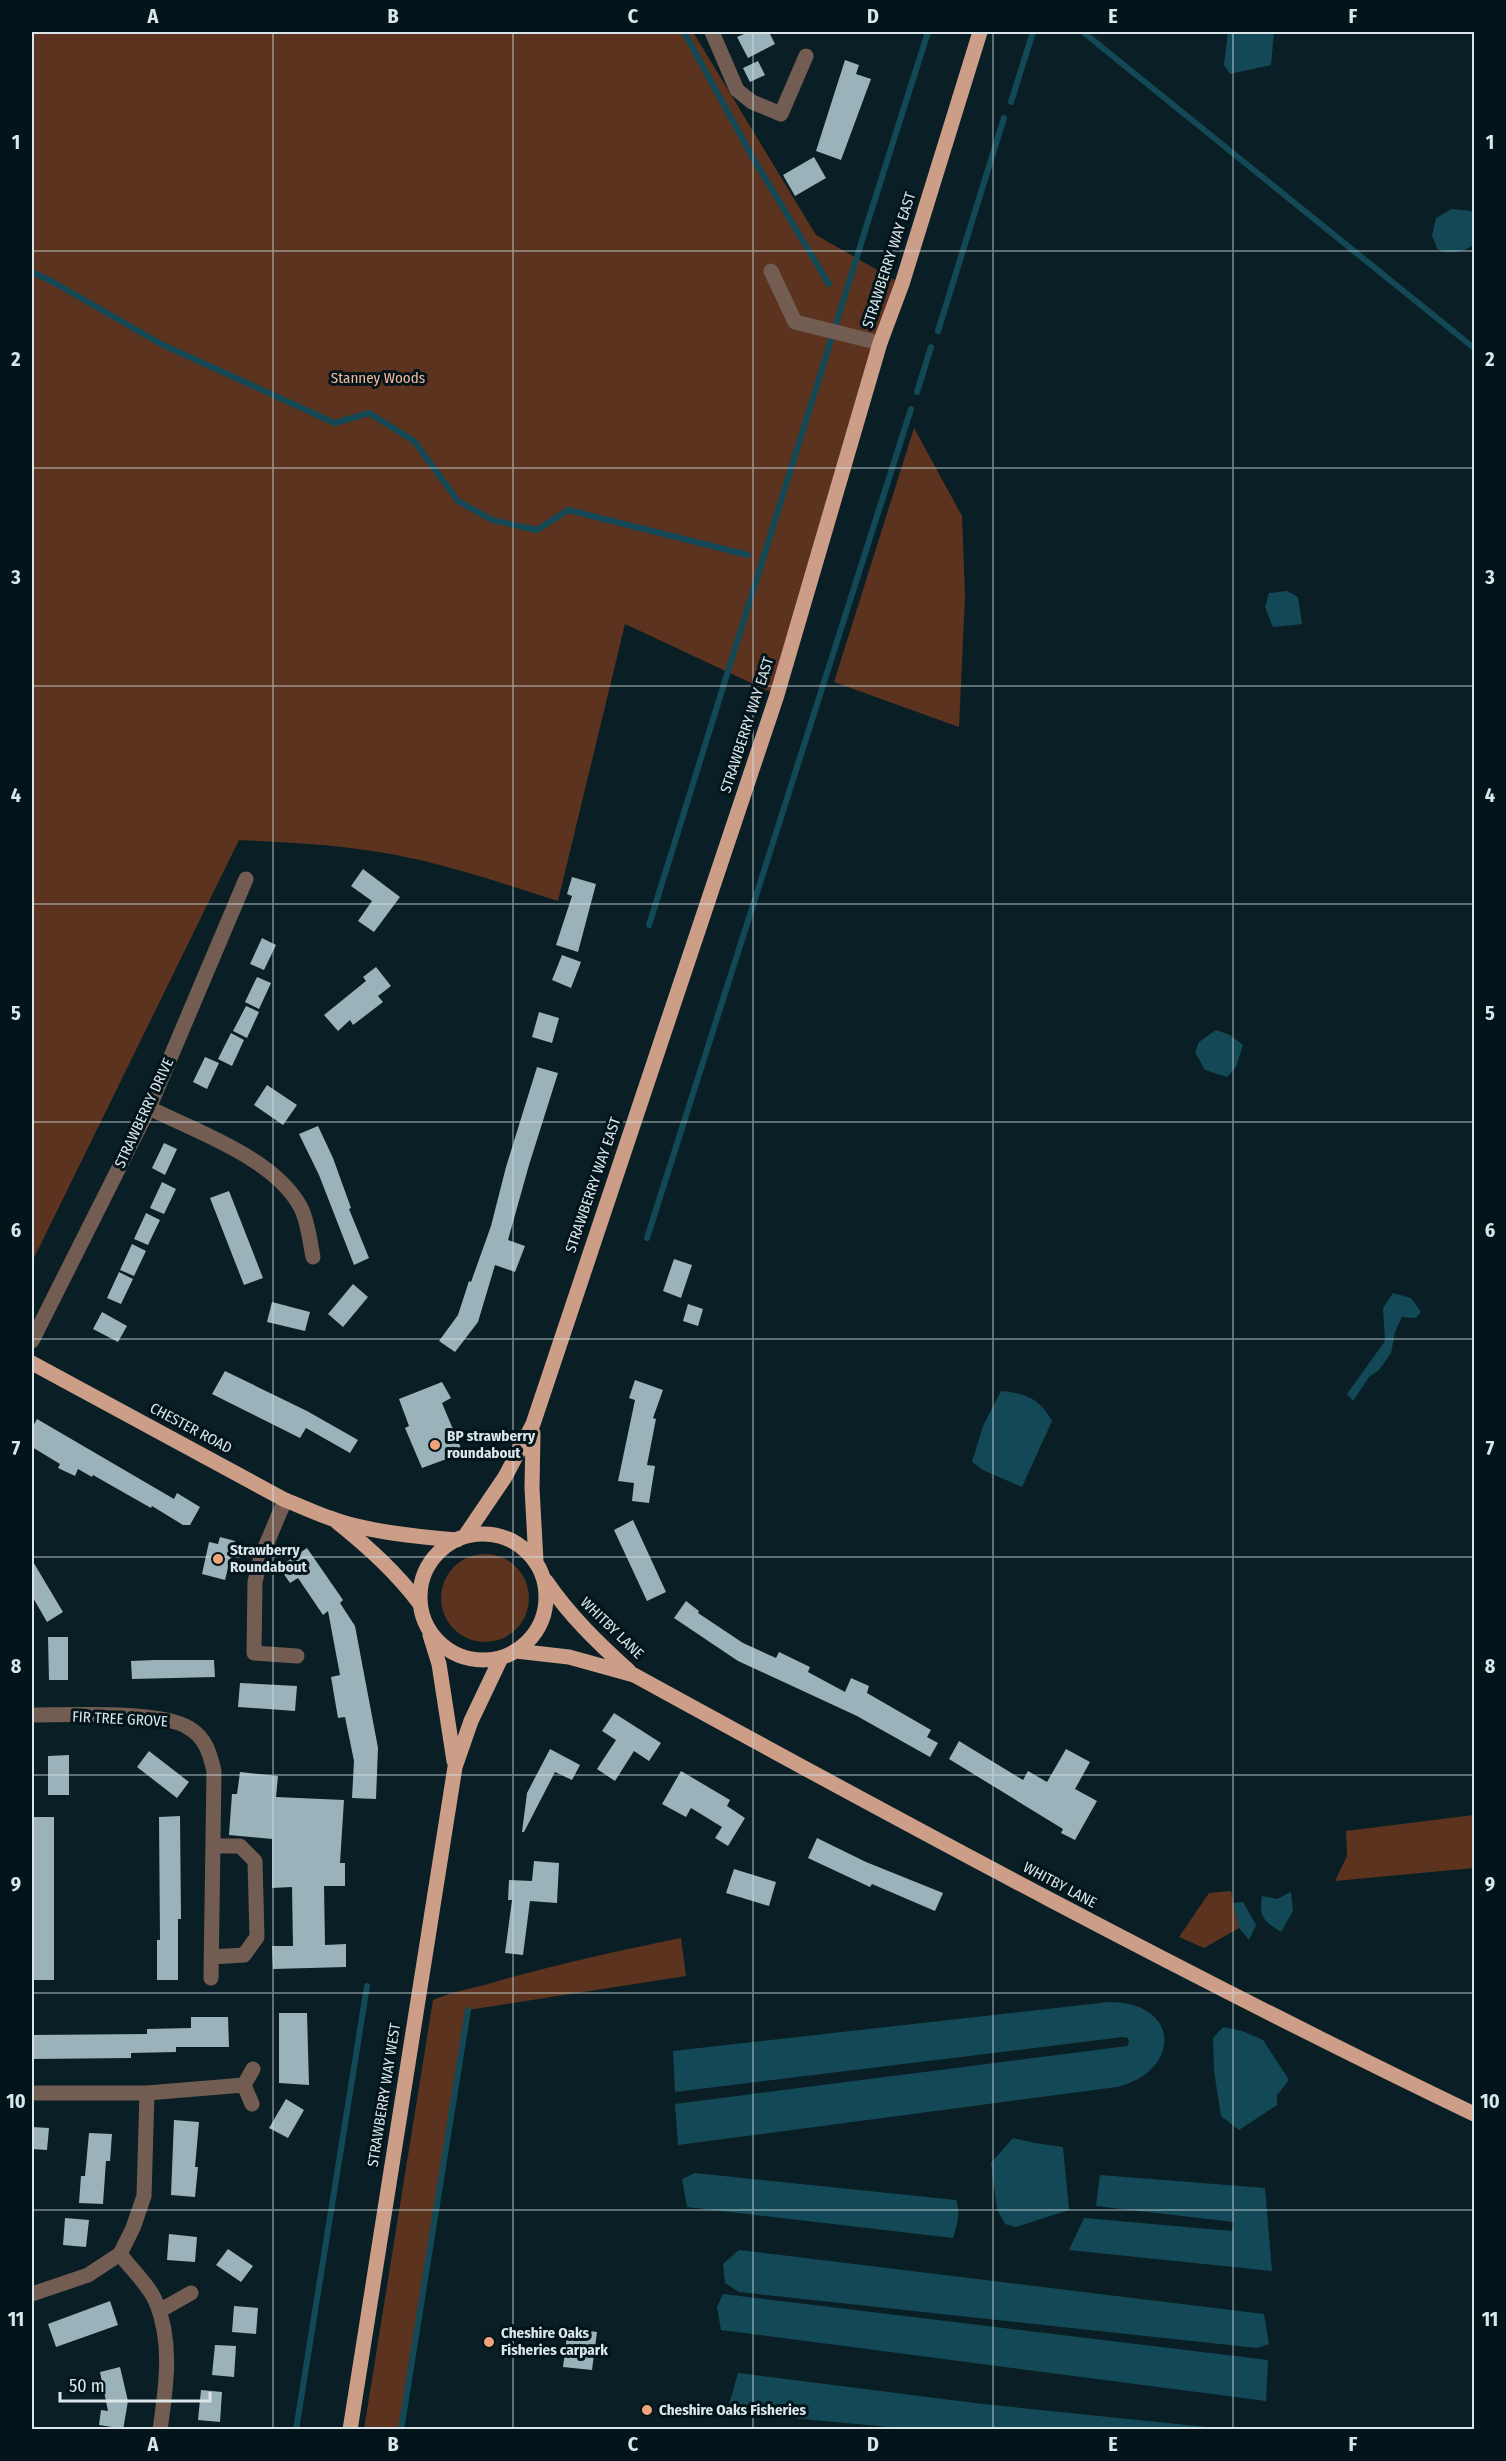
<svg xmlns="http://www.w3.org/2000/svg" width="1506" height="2461" font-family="'Fira Sans Condensed',sans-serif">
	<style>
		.green { fill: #5b331e }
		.water { fill: #134957 }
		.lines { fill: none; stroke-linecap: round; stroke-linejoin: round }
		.stream { stroke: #134957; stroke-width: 6 }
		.building { fill: #9ab2b9 }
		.minor { stroke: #735d52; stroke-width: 15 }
		.primary { stroke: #cc9e88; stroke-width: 15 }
		.grid { fill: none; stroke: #dae6ea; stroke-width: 1.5; stroke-opacity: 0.55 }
		.poi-dot { fill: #f0a27a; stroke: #03151b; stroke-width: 2 }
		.labels { text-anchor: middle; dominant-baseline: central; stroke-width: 6; stroke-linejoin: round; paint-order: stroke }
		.street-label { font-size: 15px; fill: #dae6ea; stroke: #03151b }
		.park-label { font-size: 15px; fill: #f5b899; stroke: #03151b }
		.poi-label { font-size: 15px; font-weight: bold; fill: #dae6ea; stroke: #03151b; text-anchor: start }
		.neatline { fill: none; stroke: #dae6ea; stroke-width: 2 }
		.grid-label { font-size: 20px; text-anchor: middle; font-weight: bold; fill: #dae6ea }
	</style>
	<rect width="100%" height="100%" fill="#0a1f25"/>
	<path class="green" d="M 32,32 L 693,32 L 816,235 L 902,284 L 777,695 L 625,624 L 558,901 C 498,882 435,860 372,851 C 328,844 283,842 239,840 L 32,1262 Z
		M 914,428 L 962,516 L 965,596 L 959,727 L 834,682 Z
		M441 1598a44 44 0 1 1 88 0a44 44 0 1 1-88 0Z
		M 1474,1815 L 1474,1868 L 1335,1881 L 1347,1856 L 1346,1831 Z
		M 1231,1891 L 1239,1928 L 1204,1948 L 1179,1937 L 1209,1893 Z
		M 681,1938 L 686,1976 L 468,2010 L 401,2429 L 364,2429 L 433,2000 C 454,1991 474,1988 495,1982 C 557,1964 617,1951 681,1938 Z"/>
	<path class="water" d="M 1228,32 L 1274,32 L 1271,65 L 1230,74 L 1224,65 Z
		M 1452,209 L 1471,211 L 1474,215 L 1474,244 C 1464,253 1450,254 1438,250 L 1432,236 L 1436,218 Z
		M 1287,591 L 1298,597 L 1302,624 L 1273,627 L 1265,607 L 1269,593 Z
		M 1216,1030 L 1230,1035 L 1243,1045 L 1236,1067 L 1227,1077 L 1205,1070 L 1195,1052 L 1199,1042 Z
		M 1393,1293 L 1411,1298 L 1421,1312 L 1416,1318 L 1402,1317 L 1395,1332 L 1391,1353 L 1379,1370 L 1369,1377 L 1353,1401 L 1347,1394 L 1385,1341 L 1383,1308 Z
		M 1001,1391 C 1025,1393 1040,1399 1052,1421 L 1022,1487 L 983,1470 L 972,1462 L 983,1426 Z
		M 1291,1892 L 1293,1911 L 1281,1932 C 1264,1921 1259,1918 1262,1896 L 1277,1899 Z
		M 1243,1902 L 1256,1925 L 1249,1940 L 1239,1928 L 1233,1903 Z
		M 1109,2002 C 1182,2002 1181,2072 1117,2087 L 678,2145 L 675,2104 L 1127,2046 L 1129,2043 L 1128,2038 L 1123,2037 L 675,2092 L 673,2051 Z
		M 1223,2027 L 1242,2031 L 1263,2040 L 1289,2080 L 1277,2095 L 1277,2105 L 1239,2130 L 1221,2116 L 1214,2071 L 1213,2038 Z
		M 1013,2138 L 1035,2143 L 1063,2147 L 1069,2210 L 1016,2227 L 1005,2224 L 997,2209 L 991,2163 Z
		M 695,2173 L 956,2200 C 961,2213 957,2225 953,2238 L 687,2207 L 682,2179 Z
		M 1100,2175 L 1265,2188 L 1272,2271 L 1069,2250 L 1084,2218 L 1232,2231 L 1234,2222 L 1096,2206 Z
		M 739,2250 L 1264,2314 L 1269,2344 L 1257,2348 L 739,2292 L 725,2283 L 723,2264 Z
		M 723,2294 L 1268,2360 L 1266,2401 L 721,2330 L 717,2307 Z
		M 738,2373 L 983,2404 L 1226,2429 L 922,2430 L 727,2412 Z"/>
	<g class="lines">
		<path class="stream" d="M 684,32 L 753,158 L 829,284
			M 1083,32 L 1474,348
			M 1011,102 L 1033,32
			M 868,221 L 928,32
			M 32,272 L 53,282 L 161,344 L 335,423 L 369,413 L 414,441 L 458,501 L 492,520 L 537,530 L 568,510 L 748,555
			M 938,331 L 1004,118
			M 917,392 L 931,347
			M 649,925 L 869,218
			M 647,1238 L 911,409
			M 296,2430 L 367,1986
			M 401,2430 L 468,2010"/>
	</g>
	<path class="building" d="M 749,32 L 769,32 L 775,44 L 748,58 L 737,37 Z
		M 845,60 L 859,65 L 856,74 L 871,79 L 841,160 L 816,151 Z
		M 758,61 L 765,75 L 750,82 L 743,68 Z
		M 814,157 L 826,178 L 795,196 L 783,175 Z
		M 363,869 L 400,897 L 374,932 L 358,921 L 372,901 L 351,886 Z
		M 572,877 L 596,884 L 578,952 L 556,945 L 572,896 L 567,894 Z
		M 262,938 L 276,945 L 264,970 L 250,964 Z
		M 562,955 L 581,962 L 571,988 L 552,980 Z
		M 376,967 L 391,986 L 378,996 L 383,1002 L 353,1025 L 350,1020 L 338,1031 L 324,1015 L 366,981 L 363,977 Z
		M 257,977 L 271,983 L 259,1009 L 245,1002 Z
		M 246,1006 L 259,1012 L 247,1038 L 233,1031 Z
		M 539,1012 L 559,1018 L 552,1043 L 532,1037 Z
		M 231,1033 L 244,1040 L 232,1066 L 218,1059 Z
		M 205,1057 L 219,1063 L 207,1089 L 193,1082 Z
		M 537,1067 L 558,1073 L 529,1165 L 508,1240 L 525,1246 L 515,1272 L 495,1265 L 478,1322 L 455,1352 L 439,1341 L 458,1315 L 469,1281 L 471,1282 L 491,1226 L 506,1167 Z
		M 267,1085 L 297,1105 L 283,1125 L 254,1105 Z
		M 318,1126 L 333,1158 L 351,1208 L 349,1209 L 369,1258 L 354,1265 L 319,1175 L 299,1134 Z
		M 164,1143 L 177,1149 L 165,1175 L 152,1168 Z
		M 162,1182 L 176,1189 L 164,1214 L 150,1208 Z
		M 229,1191 L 263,1278 L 244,1285 L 210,1198 Z
		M 146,1213 L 160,1220 L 148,1245 L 134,1239 Z
		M 132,1244 L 146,1251 L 134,1276 L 120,1270 Z
		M 674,1259 L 692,1265 L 681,1298 L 663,1291 Z
		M 119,1272 L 133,1279 L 121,1304 L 107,1298 Z
		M 353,1284 L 368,1297 L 343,1327 L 328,1314 Z
		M 272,1302 L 310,1312 L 305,1331 L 267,1322 Z
		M 688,1304 L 703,1309 L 698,1326 L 683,1321 Z
		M 102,1312 L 127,1326 L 118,1342 L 93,1329 Z
		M 225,1371 L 307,1411 L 358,1440 L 350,1453 L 306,1428 L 300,1438 L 212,1394 Z
		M 635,1380 L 663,1390 L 653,1418 L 656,1419 L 647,1465 L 655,1466 L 649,1503 L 632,1501 L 634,1483 L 618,1481 L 635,1400 L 629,1398 Z
		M 442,1382 L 451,1398 L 442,1403 L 463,1453 L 422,1468 L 405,1428 L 409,1426 L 399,1399 Z
		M 37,1419 L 174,1499 L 177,1493 L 200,1507 L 190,1525 L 183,1525 L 152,1506 L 151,1508 L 93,1475 L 92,1477 L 78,1469 L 75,1476 L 58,1468 L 60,1464 L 32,1447 L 32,1428 Z
		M 633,1520 L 666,1592 L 647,1601 L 614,1530 Z
		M 220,1537 L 235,1541 L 225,1580 L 202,1574 L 209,1542 L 218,1544 Z
		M 307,1548 L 343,1600 L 340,1603 L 355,1626 L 378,1748 L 376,1799 L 352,1798 L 354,1761 L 345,1717 L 338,1718 L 331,1677 L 340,1675 L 328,1611 L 323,1615 L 298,1578 L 290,1583 L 279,1567 Z
		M 32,1560 L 63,1612 L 47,1622 L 32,1596 Z
		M 686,1601 L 699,1611 L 698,1613 L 743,1643 L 776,1658 L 779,1652 L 810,1667 L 808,1672 L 845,1692 L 851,1678 L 869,1686 L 867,1693 L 931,1730 L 927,1737 L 938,1743 L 930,1757 L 857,1716 L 738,1661 L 674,1618 Z
		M 48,1637 L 68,1637 L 68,1680 L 49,1680 Z
		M 155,1660 L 214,1660 L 215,1677 L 132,1679 L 131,1661 Z
		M 240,1683 L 297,1686 L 295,1711 L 238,1707 Z
		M 614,1713 L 661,1743 L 649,1761 L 634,1751 L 615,1781 L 597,1769 L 616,1740 L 602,1731 Z
		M 959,1741 L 1023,1780 L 1028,1771 L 1047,1782 L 1066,1749 L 1090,1762 L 1075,1789 L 1097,1801 L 1075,1840 L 1061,1833 L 1063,1829 L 949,1759 Z
		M 550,1749 L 580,1765 L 572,1780 L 555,1772 L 524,1832 L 522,1832 L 527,1793 Z
		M 149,1751 L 189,1782 L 177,1798 L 137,1767 Z
		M 69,1755 L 69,1795 L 48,1795 L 48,1756 Z
		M 681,1771 L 730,1800 L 727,1806 L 745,1818 L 728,1846 L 715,1838 L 722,1827 L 691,1808 L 686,1817 L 662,1804 Z
		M 240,1772 L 278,1776 L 276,1797 L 344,1800 L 340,1863 L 345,1863 L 345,1886 L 324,1886 L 325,1945 L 346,1944 L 346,1967 L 273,1969 L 272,1946 L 293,1946 L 292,1887 L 272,1888 L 272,1839 L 229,1835 L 232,1794 L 237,1794 Z
		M 180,1816 L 181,1919 L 178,1919 L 178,1980 L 157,1980 L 157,1940 L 160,1940 L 159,1817 Z
		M 33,1817 L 54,1817 L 54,1980 L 33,1980 Z
		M 817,1838 L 866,1862 L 943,1893 L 935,1911 L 872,1884 L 870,1887 L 808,1858 Z
		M 534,1861 L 559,1863 L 557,1903 L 530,1901 L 523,1955 L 505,1953 L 512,1900 L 508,1900 L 509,1880 L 532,1881 Z
		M 734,1869 L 776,1882 L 769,1906 L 726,1893 Z
		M 279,2013 L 307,2013 L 309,2085 L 279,2083 Z
		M 191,2017 L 228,2017 L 229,2047 L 176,2047 L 176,2052 L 131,2053 L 131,2058 L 32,2059 L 32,2035 L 147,2034 L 147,2029 L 191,2028 Z
		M 286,2099 L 304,2110 L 288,2138 L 269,2128 Z
		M 174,2120 L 199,2122 L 195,2167 L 198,2167 L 195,2197 L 171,2195 Z
		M 32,2127 L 49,2128 L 47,2150 L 32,2149 Z
		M 89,2133 L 112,2134 L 110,2161 L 106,2161 L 103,2204 L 79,2203 L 81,2176 L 85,2176 Z
		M 65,2218 L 89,2220 L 86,2247 L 63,2245 Z
		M 169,2234 L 197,2237 L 195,2262 L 167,2260 Z
		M 228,2249 L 253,2266 L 241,2282 L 216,2265 Z
		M 110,2301 L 118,2325 L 56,2347 L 48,2324 Z
		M 234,2306 L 258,2308 L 256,2334 L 232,2332 Z
		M 568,2328 L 597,2332 L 592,2370 L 563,2367 Z
		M 215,2345 L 236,2346 L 234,2377 L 212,2375 Z
		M 120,2367 L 128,2401 L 123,2430 L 112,2430 L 112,2427 L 99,2425 L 101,2410 L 108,2411 L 100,2372 Z
		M 201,2390 L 222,2392 L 220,2422 L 198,2420 Z"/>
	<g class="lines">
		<path class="minor" d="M 712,32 L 737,90 L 752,102 L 781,114 L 806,56
			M 771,271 L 795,322 L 880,343
			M 149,1108 C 196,1131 276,1159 301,1208 C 308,1222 310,1242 313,1257
			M 32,1341 L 149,1108 L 246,879
			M 285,1500 L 261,1557 L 255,1582 L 254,1653 L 297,1656
			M 32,1715 C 67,1715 162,1710 189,1728 C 206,1738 210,1754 214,1771 L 211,1978
			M 211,1957 L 244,1955 L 257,1937 L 255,1861 L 240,1846 L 213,1846
			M 244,2085 L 252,2104
			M 32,2093 L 147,2093
			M 120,2254 C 131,2269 149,2285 156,2302 C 173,2343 166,2387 160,2430
			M 32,2294 L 88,2275 L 120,2254 L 133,2228 L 144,2196 L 147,2093 L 244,2085 L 253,2069
			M 159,2311 L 191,2293"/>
		<path class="primary" d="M 32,1363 L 285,1500 C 301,1506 317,1514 333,1519 C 367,1532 420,1537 457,1540
			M 533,1433 L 532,1488 L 536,1561
			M 337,1522 C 368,1547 396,1572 420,1604
			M420 1597a63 63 0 1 1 126 0a63 63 0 1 1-126 0Z
			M 465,1536 L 505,1477 L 533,1424 L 777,695 L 880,343 L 902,284 L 980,32
			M 546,1581 C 570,1616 598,1643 629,1671
			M 430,1635 L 439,1664 L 454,1761
			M 516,1651 L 569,1657 L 634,1675 C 911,1827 1189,1977 1474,2114
			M 350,2430 L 455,1767 L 471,1721 L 501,1658"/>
	</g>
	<path class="grid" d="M 273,32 L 273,2430M 513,32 L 513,2430M 753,32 L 753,2430M 993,32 L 993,2430M 1233,32 L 1233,2430M 32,251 L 1474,251M 32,468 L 1474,468M 32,686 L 1474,686M 32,904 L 1474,904M 32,1122 L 1474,1122M 32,1339 L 1474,1339M 32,1557 L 1474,1557M 32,1775 L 1474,1775M 32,1993 L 1474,1993M 32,2210 L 1474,2210"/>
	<g class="poi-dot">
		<circle cx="435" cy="1445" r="6"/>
		<circle cx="218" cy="1559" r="6"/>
		<circle cx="489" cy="2342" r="6"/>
		<circle cx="647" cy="2410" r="6"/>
	</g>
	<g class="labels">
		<g class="street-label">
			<text transform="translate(889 260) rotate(-72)">STRAWBERRY WAY EAST</text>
			<text transform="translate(747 725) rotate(-72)">STRAWBERRY WAY EAST</text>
			<text transform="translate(144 1113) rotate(-65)">STRAWBERRY DRIVE</text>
			<text transform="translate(593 1185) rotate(-71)">STRAWBERRY WAY EAST</text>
			<text transform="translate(191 1428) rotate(28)">CHESTER ROAD</text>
			<text transform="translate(612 1628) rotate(44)">WHITBY LANE</text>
			<text transform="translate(120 1719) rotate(3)">FIR TREE GROVE</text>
			<text transform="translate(1060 1885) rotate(28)">WHITBY LANE</text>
			<text transform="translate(384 2095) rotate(-81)">STRAWBERRY WAY WEST</text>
		</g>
		<g class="park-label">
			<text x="378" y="378">Stanney Woods</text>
		</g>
		<g class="poi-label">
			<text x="447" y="1436">BP strawberry<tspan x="447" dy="17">roundabout</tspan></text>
			<text x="230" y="1550">Strawberry<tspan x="230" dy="17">Roundabout</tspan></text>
			<text x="501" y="2333">Cheshire Oaks<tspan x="501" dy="17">Fisheries carpark</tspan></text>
			<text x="659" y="2410">Cheshire Oaks Fisheries</text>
		</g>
	</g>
	<rect width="1506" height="2461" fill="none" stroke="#03151b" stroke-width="66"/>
	<path d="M60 2392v9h150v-9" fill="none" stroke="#dae6ea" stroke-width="3"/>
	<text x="69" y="2392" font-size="18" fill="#dae6ea" stroke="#03151b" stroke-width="4.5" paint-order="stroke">50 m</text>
	<rect x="33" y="33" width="1440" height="2395" class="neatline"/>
	<g class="grid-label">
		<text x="153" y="23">A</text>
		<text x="393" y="23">B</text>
		<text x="633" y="23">C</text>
		<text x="873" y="23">D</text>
		<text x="1113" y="23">E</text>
		<text x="1353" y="23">F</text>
		<text x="16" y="149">1</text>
		<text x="1490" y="149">1</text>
		<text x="16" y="366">2</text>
		<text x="1490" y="366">2</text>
		<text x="16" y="584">3</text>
		<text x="1490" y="584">3</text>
		<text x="16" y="802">4</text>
		<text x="1490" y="802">4</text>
		<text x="16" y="1020">5</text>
		<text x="1490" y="1020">5</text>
		<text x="16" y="1237">6</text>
		<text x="1490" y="1237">6</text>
		<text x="16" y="1455">7</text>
		<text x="1490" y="1455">7</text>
		<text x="16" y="1673">8</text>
		<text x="1490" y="1673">8</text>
		<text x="16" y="1891">9</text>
		<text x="1490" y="1891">9</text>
		<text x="16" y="2108">10</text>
		<text x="1490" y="2108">10</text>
		<text x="16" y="2326">11</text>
		<text x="1490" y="2326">11</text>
		<text x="153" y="2451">A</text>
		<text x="393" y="2451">B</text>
		<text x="633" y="2451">C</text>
		<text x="873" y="2451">D</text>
		<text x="1113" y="2451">E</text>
		<text x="1353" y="2451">F</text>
	</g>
</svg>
